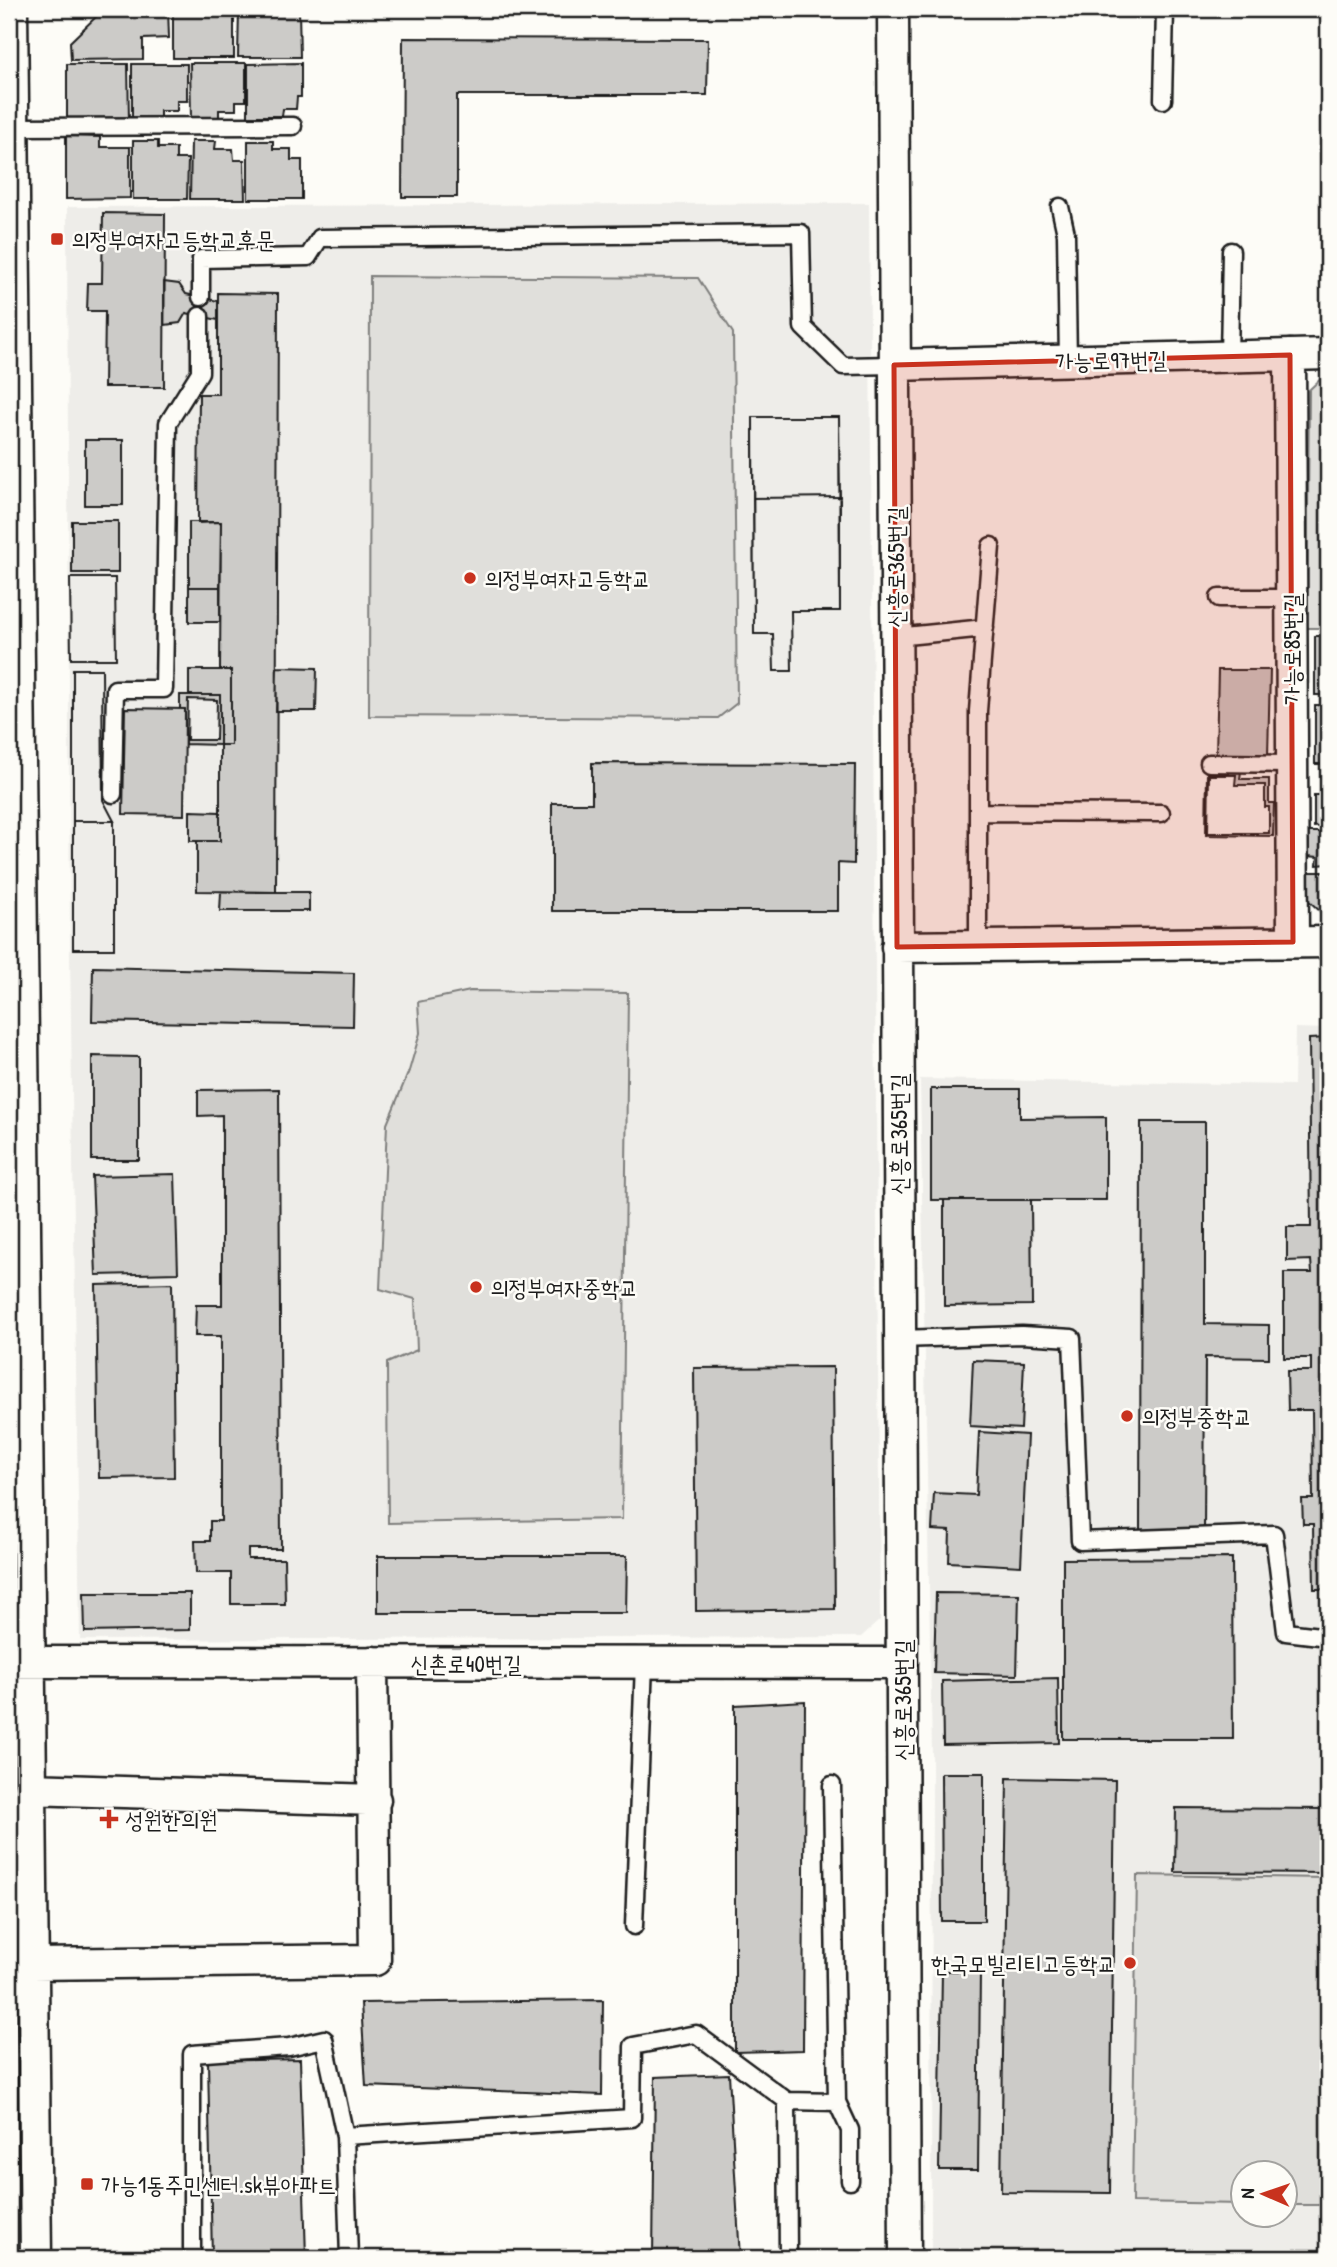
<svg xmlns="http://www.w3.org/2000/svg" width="1337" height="2267" font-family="'Patrick Hand','Poor Story',sans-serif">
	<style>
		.built { fill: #eeede9; fill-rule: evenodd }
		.green { fill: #e0dfdb; stroke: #7e7e7c; stroke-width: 2 }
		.building { fill: #cccbc8; stroke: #1c1c1c; stroke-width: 2; fill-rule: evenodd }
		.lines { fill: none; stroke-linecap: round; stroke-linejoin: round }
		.service-casing { stroke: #1c1c1c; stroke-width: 21 }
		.minor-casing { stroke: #1c1c1c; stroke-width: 35 }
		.service { stroke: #fdfcf7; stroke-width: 16 }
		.minor { stroke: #fdfcf7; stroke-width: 30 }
		.marked { fill: #c8321e; fill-opacity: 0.2; stroke: #c8321e; stroke-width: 5; stroke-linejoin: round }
		.poi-dot { fill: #c8321e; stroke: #fdfcf7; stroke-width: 2.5 }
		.labels { text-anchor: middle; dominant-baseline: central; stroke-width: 5; stroke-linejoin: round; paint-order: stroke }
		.poi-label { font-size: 23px; fill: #1c1c1c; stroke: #fdfcf7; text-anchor: start }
		.street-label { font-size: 23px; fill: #1c1c1c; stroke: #fdfcf7 }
	</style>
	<rect width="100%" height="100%" fill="#fdfcf7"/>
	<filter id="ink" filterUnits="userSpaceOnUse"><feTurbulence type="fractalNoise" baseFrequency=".0143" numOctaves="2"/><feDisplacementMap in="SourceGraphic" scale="14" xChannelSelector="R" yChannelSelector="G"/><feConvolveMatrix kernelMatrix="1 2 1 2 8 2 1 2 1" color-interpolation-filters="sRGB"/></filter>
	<g filter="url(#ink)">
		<path class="built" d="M 869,203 L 880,1620 L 861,1637 L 80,1640 L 70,953 L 67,207 Z
			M 1295,1028 L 1328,1029 L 1328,2258 L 931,2258 L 932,1754 L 920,1079 L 1294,1085 ZM 1242,2172 L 1284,2172 L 1284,2214 L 1242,2214 Z"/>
		<path class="green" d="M 370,276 L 698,278 L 733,333 L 737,703 L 718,718 L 369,716 Z
			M 1326,374 L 1328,374 L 1328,628 L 1307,628 L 1309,390 Z
			M 470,991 L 628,993 L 622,1519 L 388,1523 L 387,1363 L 417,1350 L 415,1299 L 380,1289 L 387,1124 L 409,1071 L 420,1033 L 418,1002 Z
			M 1137,1875 L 1328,1878 L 1328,2205 L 1285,2205 L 1284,2172 L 1242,2172 L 1242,2204 L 1132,2202 Z"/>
		<path class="building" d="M 104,9 L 168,9 L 169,38 L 143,39 L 143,59 L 71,60 L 70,42 Z
			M 173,9 L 234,9 L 234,58 L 173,58 Z
			M 239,9 L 299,9 L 300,57 L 238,57 Z
			M 403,38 L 708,39 L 707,95 L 457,95 L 457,197 L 402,197 Z
			M 190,63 L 246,63 L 246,101 L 236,101 L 236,110 L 219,110 L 219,118 L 191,118 Z
			M 301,63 L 301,97 L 297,97 L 296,109 L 283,109 L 282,116 L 248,116 L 248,64 Z
			M 67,64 L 128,64 L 129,121 L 67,121 Z
			M 132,64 L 187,64 L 187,101 L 177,101 L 177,111 L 160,111 L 160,118 L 132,118 Z
			M 66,136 L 100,137 L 100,147 L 130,147 L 130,198 L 66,199 Z
			M 133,141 L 158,141 L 158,148 L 176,148 L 176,159 L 188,159 L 187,199 L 133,199 Z
			M 191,141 L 216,141 L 215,149 L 233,149 L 234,160 L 244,160 L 245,199 L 190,199 Z
			M 248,141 L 273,141 L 273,149 L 291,149 L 291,160 L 302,160 L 302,199 L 248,199 Z
			M 103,213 L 165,214 L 164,387 L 104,387 L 105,311 L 87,311 L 88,283 L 102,283 Z
			M 164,282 L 179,284 L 186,294 L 218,301 L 218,320 L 186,313 L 180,323 L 164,325 Z
			M 218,293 L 278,294 L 276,892 L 197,891 L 197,841 L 220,841 L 220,745 L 231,745 L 231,670 L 220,670 L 221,522 L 198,523 L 199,394 L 218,394 Z
			M 753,417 L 839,417 L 840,611 L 791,611 L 792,671 L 774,671 L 773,634 L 754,634 Z
			M 753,417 L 839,417 L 840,497 L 753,498 Z
			M 85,440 L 123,440 L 123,505 L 85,505 Z
			M 840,497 L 840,611 L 791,611 L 792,671 L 774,671 L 773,634 L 754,634 L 753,498 Z
			M 72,521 L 118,521 L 118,573 L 72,573 Z
			M 189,522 L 221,522 L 220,587 L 189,587 Z
			M 70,578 L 115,578 L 116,659 L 71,659 Z
			M 70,578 L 115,578 L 116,659 L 71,659 Z
			M 189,587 L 220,587 L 220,622 L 189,622 Z
			M 1315,636 L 1328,636 L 1328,695 L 1315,695 Z
			M 277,667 L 317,668 L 316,711 L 276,711 Z
			M 73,669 L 102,669 L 103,800 L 114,821 L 114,949 L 73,949 Z
			M 73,669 L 102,669 L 103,800 L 114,821 L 73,821 Z
			M 189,670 L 231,670 L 231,745 L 220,745 L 220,695 L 189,695 Z
			M 1218,670 L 1270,670 L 1268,756 L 1216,755 Z
			M 180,695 L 220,695 L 220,745 L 185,744 L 185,709 L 180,709 Z
			M 188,699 L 217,700 L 216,740 L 187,740 Z
			M 1315,705 L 1328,705 L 1328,764 L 1315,764 Z
			M 125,708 L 185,709 L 184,815 L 123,814 Z
			M 592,763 L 855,764 L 854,864 L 838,863 L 838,911 L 552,911 L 552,803 L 592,803 Z
			M 1229,771 L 1241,771 L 1240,779 L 1269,779 L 1269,803 L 1274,803 L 1273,836 L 1206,835 L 1207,773 L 1229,773 ZM 1209,775 L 1236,775 L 1235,785 L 1265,785 L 1265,807 L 1269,807 L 1269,833 L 1208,833 Z
			M 1324,787 L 1328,787 L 1328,826 L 1314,827 L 1314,795 L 1324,795 Z
			M 190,811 L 220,812 L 220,841 L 190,841 Z
			M 73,821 L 114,821 L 114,949 L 73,949 Z
			M 1308,832 L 1328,832 L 1328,864 L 1317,865 L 1318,857 L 1308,856 Z
			M 1305,872 L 1328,872 L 1328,916 L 1325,916 L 1306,898 Z
			M 221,892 L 309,892 L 309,911 L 220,911 Z
			M 93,967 L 354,973 L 353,1026 L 92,1021 Z
			M 1328,1038 L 1328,1589 L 1314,1589 L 1313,1524 L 1303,1524 L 1302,1499 L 1313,1499 L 1312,1410 L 1288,1410 L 1287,1371 L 1311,1371 L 1311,1358 L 1284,1358 L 1284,1273 L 1312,1273 L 1311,1260 L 1287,1261 L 1287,1227 L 1311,1227 L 1309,1039 Z
			M 92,1056 L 139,1057 L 139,1160 L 92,1160 Z
			M 279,1089 L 281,1549 L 248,1549 L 248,1559 L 284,1559 L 285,1604 L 231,1604 L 231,1573 L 196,1573 L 195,1541 L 210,1541 L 210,1521 L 221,1521 L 221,1336 L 195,1336 L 196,1305 L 222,1305 L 222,1115 L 198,1116 L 198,1090 Z
			M 931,1089 L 1020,1089 L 1020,1118 L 1106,1117 L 1106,1200 L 931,1200 Z
			M 1141,1122 L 1205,1122 L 1205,1324 L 1269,1325 L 1269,1358 L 1205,1357 L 1204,1534 L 1140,1533 Z
			M 175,1174 L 178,1273 L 96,1275 L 92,1176 Z
			M 944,1200 L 1031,1200 L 1032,1305 L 944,1306 Z
			M 172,1283 L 174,1477 L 99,1478 L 96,1285 Z
			M 973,1360 L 1024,1362 L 1021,1429 L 970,1426 Z
			M 833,1367 L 835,1609 L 696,1611 L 694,1368 Z
			M 979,1432 L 1027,1435 L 1021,1566 L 949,1562 L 950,1531 L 932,1530 L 934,1493 L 976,1495 Z
			M 378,1556 L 627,1556 L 626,1613 L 378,1613 Z
			M 1232,1558 L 1233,1739 L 1063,1739 L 1063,1559 Z
			M 84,1593 L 190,1593 L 190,1630 L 85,1632 Z
			M 936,1593 L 1019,1594 L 1017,1675 L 934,1673 Z
			M 1058,1678 L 1059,1743 L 943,1745 L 942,1681 Z
			M 805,1701 L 803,2050 L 735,2052 L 735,1705 Z
			M 941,1773 L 984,1773 L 984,1921 L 942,1921 Z
			M 1007,1778 L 1115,1780 L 1110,2193 L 1001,2192 Z
			M 1176,1808 L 1328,1809 L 1328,1873 L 1175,1872 Z
			M 942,1971 L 980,1971 L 978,2170 L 939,2170 Z
			M 603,2000 L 602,2095 L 366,2086 L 361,2003 Z
			M 300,2059 L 306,2258 L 212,2258 L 208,2061 Z
			M 729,2074 L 740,2258 L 653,2258 L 655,2077 Z"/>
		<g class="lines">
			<g class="service-casing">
				<path id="service" d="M 1163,100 L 1165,9
					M 13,127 L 293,126
					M 1060,207 L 1066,234 L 1068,361
					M 201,297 L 201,259 L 308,257 L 320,238 L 801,233 L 803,327 L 843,366 L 894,365
					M 1229,357 L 1231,251
					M 1219,598 L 1291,598
					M 896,637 L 985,628
					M 1209,763 L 1292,764
					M 113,794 L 115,689 L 164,689 L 168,423 L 200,372 L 200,316
					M 978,812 L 1161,813
					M 978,946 L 978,711 L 991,546
					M 900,1339 L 1022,1335 L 1072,1338 L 1080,1541 L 1274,1534 L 1286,1632 L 1328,1637
					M 634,1926 L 644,1663
					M 787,2101 L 837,2102 L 832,1785
					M 837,2102 L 850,2130 L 850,2181
					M 192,2258 L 192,2054 L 289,2047 L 324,2039 L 345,2136
					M 349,2258 L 345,2136 L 632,2118 L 633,2046 L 696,2034 L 787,2101 L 788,2258"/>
			</g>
			<g class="minor-casing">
				<path id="minor" d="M 12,9 L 36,2258
					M 893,9 L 905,2258
					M 1290,355 L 1293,942
					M 894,365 L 1328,354
					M 897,947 L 1328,942
					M 9,1662 L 902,1663
					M 30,1789 L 375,1800
					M 33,1964 L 375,1960 L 372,1662"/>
			</g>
			<use href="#service" class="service"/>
			<use href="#minor" class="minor"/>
		</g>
	</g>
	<path class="marked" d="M 1290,355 L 1293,942 L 897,947 L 894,365 Z"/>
	<g class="poi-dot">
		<rect x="50" y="232" width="14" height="14" rx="3.5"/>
		<circle cx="470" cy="578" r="7"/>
		<circle cx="476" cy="1287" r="7"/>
		<circle cx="1127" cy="1416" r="7"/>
		<path d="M105.5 1808.5h7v7h7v7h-7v7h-7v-7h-7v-7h7z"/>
		<circle cx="1130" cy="1963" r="7"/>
		<rect x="80" y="2177" width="14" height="14" rx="3.5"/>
	</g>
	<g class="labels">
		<g class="poi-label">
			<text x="71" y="239">의정부여자고등학교후문</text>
			<text x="484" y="578">의정부여자고등학교</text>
			<text x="490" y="1287">의정부여자중학교</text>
			<text x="1141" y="1416">의정부중학교</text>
			<text x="125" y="1819">성원한의원</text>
			<text x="1116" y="1963" text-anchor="end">한국모빌리티고등학교</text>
			<text x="101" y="2184">가능1동주민센터.sk뷰아파트</text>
		</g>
		<g class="street-label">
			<text transform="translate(1111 360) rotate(-1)">가능로97번길</text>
			<text transform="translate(895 567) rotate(-90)">신흥로365번길</text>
			<text transform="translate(1291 649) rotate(-90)">가능로85번길</text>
			<text transform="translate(898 1134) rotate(-90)">신흥로365번길</text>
			<text x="466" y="1663">신촌로40번길</text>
			<text transform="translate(902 1700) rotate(-90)">신흥로365번길</text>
		</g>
	</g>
	<rect width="1337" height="2267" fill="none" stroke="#fdfcf7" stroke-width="35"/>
	<rect x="18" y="18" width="1302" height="2232" fill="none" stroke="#1c1c1c" stroke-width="2.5" filter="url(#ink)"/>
	<g transform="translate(1264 2194) rotate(272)"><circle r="33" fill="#fdfcf7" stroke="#a3a29f" stroke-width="2"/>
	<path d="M0-5L12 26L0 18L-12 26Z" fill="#c8321e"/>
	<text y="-10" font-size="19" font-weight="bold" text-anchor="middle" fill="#1c1c1c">N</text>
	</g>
</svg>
